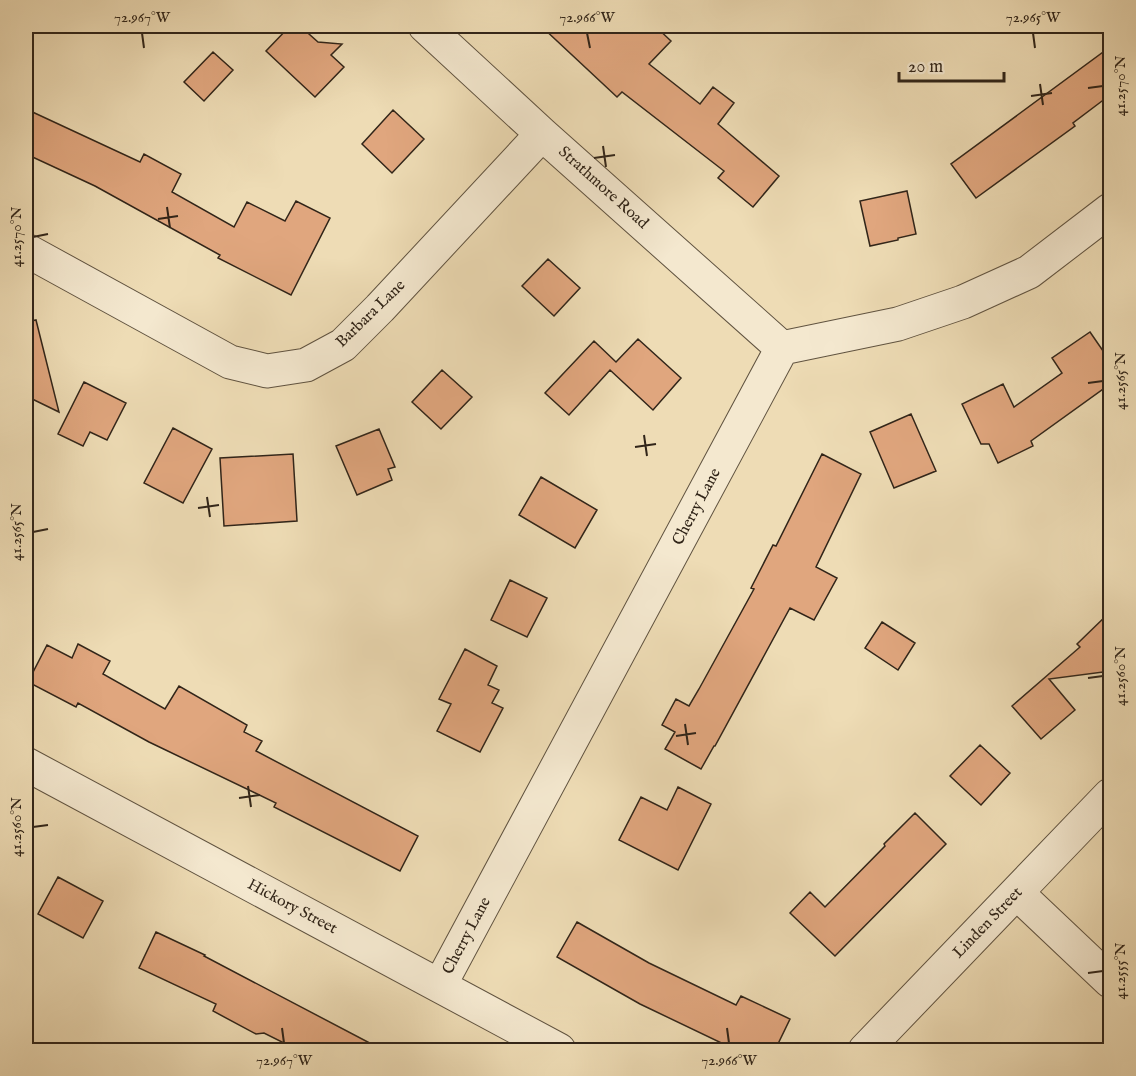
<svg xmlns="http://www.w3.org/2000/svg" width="1136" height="1076" font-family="'IM FELL English',serif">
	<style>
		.building { fill: #e0a67e; stroke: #312519; stroke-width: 1.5 }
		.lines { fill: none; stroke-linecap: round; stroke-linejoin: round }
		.minor-casing { stroke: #605340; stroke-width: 35 }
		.minor { stroke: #f4e8cf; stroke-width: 33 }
		.ticks { fill: none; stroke: #312519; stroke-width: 2 }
		.labels { text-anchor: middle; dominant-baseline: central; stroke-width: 5; stroke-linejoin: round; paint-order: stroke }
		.street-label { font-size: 16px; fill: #312519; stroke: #f4e8cf }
		.neatline { fill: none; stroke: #312519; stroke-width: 2 }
		.ticks-label { font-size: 15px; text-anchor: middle; fill: #312519 }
	</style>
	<rect width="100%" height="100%" fill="#eedcb5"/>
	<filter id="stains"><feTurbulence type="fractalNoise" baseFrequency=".00333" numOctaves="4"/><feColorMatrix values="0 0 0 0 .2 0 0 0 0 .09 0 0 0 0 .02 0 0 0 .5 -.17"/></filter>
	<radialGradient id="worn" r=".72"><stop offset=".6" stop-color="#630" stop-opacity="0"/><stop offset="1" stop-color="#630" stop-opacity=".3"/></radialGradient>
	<path class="building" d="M 290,26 L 300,26 L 318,42 L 342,44 L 331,55 L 344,67 L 315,97 L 266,51 Z
		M 541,26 L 655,26 L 671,41 L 649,64 L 700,104 L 713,87 L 734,103 L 718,124 L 779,176 L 753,207 L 718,178 L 724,171 L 622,92 L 617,97 Z
		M 1110,47 L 1110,95 L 1073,123 L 1075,126 L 976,198 L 951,164 Z
		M 213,52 L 233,70 L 204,101 L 184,82 Z
		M 26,109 L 140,162 L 144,154 L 181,174 L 172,192 L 234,227 L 247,202 L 285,221 L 296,201 L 330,218 L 291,295 L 218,258 L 220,255 L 95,186 L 26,154 Z
		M 393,110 L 424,139 L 392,173 L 362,144 Z
		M 907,191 L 916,234 L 898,238 L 898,240 L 870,246 L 860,201 Z
		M 548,259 L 580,288 L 554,316 L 522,286 Z
		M 36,320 L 59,412 L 26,396 L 26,322 Z
		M 1090,332 L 1110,361 L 1110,384 L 1031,441 L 1033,446 L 998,463 L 989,444 L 981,444 L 962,404 L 1003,384 L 1014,407 L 1062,373 L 1052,358 Z
		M 638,339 L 681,378 L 653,410 L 610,370 L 569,415 L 545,393 L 594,341 L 616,362 Z
		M 442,370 L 472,397 L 441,429 L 412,402 Z
		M 84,382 L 126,403 L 107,440 L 90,432 L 83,446 L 58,434 Z
		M 911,414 L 936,471 L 894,488 L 870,432 Z
		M 173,428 L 212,449 L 183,503 L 144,483 Z
		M 379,429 L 395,467 L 388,469 L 392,480 L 357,495 L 336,446 Z
		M 293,454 L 297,521 L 224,526 L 220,458 Z
		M 822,454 L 861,474 L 816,567 L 837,578 L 814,620 L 790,608 L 715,746 L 714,746 L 701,769 L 665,749 L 675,732 L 662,725 L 676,699 L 689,706 L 699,689 L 754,589 L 751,588 L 773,545 L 776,546 Z
		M 541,477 L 597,510 L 575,548 L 519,515 Z
		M 510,580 L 547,598 L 527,637 L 491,620 Z
		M 1110,612 L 1110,679 L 1103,672 L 1049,679 L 1075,710 L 1041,739 L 1012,706 L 1080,647 L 1077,644 Z
		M 882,622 L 915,643 L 898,670 L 865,648 Z
		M 78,644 L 110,661 L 103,674 L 165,709 L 179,686 L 247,725 L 244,732 L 262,741 L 256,751 L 418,836 L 400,871 L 274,807 L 276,803 L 149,742 L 78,703 L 76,707 L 28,682 L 47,645 L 72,658 Z
		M 465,649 L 497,666 L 488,685 L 499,690 L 492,703 L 503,708 L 480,752 L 437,731 L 451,704 L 439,699 Z
		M 980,745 L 1010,773 L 981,805 L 950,776 Z
		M 678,787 L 711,804 L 678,870 L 619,840 L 641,797 L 667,810 Z
		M 915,813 L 946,844 L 835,956 L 790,913 L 810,892 L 825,907 L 885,846 L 884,844 Z
		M 58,877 L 103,901 L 83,938 L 38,914 Z
		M 577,922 L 649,963 L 736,1005 L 741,996 L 790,1019 L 775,1050 L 736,1050 L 640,1004 L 557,957 Z
		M 156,932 L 205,955 L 204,956 L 383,1050 L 298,1050 L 264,1033 L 256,1034 L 213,1011 L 216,1004 L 139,968 Z"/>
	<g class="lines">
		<g class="minor-casing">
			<path id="minor" d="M 425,26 L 542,134 L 782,348
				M 26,250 L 230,362 L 267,371 L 306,365 L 343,345 L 380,308 L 542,134
				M 26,764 L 559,1050
				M 1017,893 L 1110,981
				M 440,985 L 782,348 L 898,324 L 963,302 L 1029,272 L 1110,210
				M 865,1050 L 1110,795"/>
		</g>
		<use href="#minor" class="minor"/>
	</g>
	<path class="ticks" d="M 142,33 L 144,48M 587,33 L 590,48M 1033,33 L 1035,48M 1040,84 L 1043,105M 1088,88 L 1103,86M 1031,96 L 1052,93M 603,146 L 606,167M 594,158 L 615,155M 167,207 L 170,228M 158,219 L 178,216M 33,237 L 48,234M 1088,383 L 1103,381M 644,435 L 647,456M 635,447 L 656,444M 207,497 L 210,517M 198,508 L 219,505M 33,532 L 48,529M 1088,678 L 1103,676M 685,724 L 688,745M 676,736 L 696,733M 248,786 L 251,807M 239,798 L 260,795M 33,827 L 48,825M 1088,973 L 1103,971M 282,1028 L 284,1043M 727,1028 L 729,1043"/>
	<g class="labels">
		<g class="street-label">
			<text transform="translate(603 188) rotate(42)">Strathmore Road</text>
			<text transform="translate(371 314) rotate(-44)">Barbara Lane</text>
			<text transform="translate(697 507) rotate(-62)">Cherry Lane</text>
			<text transform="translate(292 907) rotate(28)">Hickory Street</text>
			<text transform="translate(988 923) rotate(-46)">Linden Street</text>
			<text transform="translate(467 936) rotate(-62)">Cherry Lane</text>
		</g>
	</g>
	<rect width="1136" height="1076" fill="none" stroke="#eedcb5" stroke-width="66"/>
	<path d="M899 72v9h105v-9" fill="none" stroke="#312519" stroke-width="3"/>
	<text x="908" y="72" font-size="18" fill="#312519" stroke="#f4e8cf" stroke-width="4.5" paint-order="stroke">20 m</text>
	<rect x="33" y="33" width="1070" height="1010" class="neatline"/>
	<g class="ticks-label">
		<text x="142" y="22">72.967°W</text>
		<text x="587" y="22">72.966°W</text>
		<text x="1033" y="22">72.965°W</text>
		<text transform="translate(1120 86) rotate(-90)" y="5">41.2570°N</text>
		<text transform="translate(16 237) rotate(-90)" y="5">41.2570°N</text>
		<text transform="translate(1120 381) rotate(-90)" y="5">41.2565°N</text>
		<text transform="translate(16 532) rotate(-90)" y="5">41.2565°N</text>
		<text transform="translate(1120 676) rotate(-90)" y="5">41.2560°N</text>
		<text transform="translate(16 827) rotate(-90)" y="5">41.2560°N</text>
		<text transform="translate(1120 971) rotate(-90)" y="5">41.2555°N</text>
		<text x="284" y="1065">72.967°W</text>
		<text x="729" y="1065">72.966°W</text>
	</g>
	<rect width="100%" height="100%" filter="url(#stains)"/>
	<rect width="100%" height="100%" fill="url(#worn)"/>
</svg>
